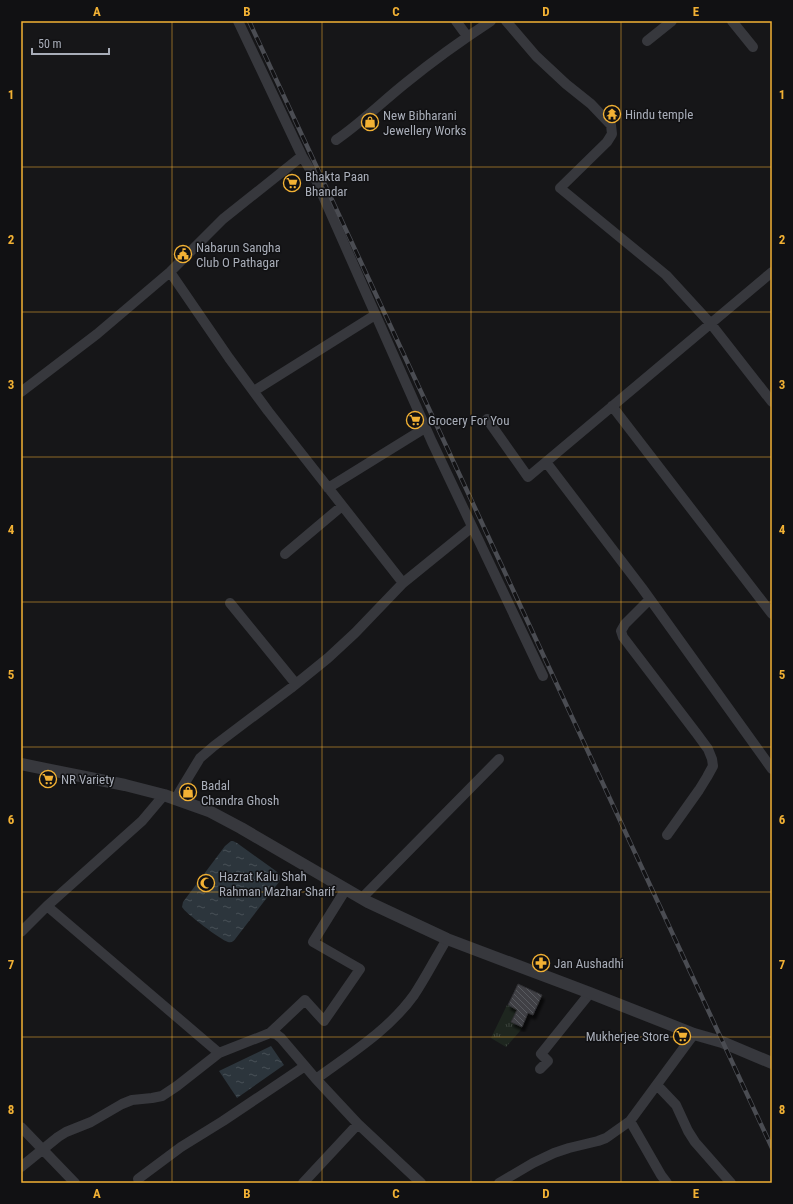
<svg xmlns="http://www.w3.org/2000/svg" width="793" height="1204" font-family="'Roboto Condensed',sans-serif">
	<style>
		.grass { fill: url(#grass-tufts) }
		.water { fill: url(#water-ripples) }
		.building { fill: url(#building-back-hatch); stroke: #303034; filter: url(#shadow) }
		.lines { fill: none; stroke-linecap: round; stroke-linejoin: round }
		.minor { stroke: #37383d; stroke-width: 10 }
		.tertiary { stroke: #37383d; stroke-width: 12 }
		.rail-casing { stroke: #4a4c52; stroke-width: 4.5 }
		.rail { stroke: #111113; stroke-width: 3; stroke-dasharray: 9; stroke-linecap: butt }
		.grid { fill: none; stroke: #f2b134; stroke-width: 1; stroke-opacity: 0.55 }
		.labels { text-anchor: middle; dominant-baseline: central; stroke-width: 3; stroke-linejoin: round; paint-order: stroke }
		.poi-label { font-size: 13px; fill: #a8adb8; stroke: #111113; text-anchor: start }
		.neatline { fill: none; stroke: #f2b134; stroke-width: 1.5 }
		.grid-label { font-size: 13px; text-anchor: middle; font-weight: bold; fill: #f2b134 }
	</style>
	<defs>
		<pattern id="grass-tufts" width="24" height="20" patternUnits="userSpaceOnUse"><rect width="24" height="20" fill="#1e261f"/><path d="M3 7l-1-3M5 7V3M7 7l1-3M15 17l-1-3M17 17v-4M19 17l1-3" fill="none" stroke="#3c433d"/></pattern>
		<pattern id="water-ripples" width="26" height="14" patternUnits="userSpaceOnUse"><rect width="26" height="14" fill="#2c353c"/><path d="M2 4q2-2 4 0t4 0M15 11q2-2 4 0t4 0" fill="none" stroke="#485056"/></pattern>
		<pattern id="building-back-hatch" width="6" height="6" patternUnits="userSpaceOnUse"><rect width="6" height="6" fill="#404145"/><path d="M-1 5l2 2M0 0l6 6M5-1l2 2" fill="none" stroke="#595a5e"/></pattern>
		<filter id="shadow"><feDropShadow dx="2.5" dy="4.5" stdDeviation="1" flood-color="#0009"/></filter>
	</defs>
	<rect width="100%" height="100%" fill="#161618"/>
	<path class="grass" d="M 507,1005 L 517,1010 L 511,1022 L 522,1027 L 520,1031 L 506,1047 L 491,1038 Z"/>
	<path class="water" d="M 231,841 L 233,841 L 237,843 L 276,871 C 280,874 281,877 279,882 L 236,938 C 234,941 232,943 228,942 C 221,940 185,913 182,907 L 183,902 L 225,846 Z
		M 271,1046 L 284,1065 L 237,1098 L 219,1071 Z"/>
	<path class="building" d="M 518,984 L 542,995 L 533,1015 L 528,1013 L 522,1027 L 511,1022 L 517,1010 L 508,1005 Z"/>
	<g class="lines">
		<path class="minor" d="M 238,21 L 302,156 L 315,178 L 432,442 L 543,676
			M 456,21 L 467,36
			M 506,21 L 536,56 L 566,84 L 591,104 L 611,125 L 612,134 L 607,142 L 560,188 L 666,275 L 711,324 L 772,402
			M 732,21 L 753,47
			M 647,41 L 672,21
			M 336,140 C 361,123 383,101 407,82 C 434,60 462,40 491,21
			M 170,272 L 229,358 L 268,411 L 403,583
			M 254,391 L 375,315
			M 21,392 L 97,334 L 170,272 L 223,219 L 302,156
			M 612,406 L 772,614
			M 487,419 L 528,477 L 772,272
			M 546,462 L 642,588 L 772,769
			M 328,488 L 425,428
			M 285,554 L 342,506
			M 650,599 L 625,624 L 621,631 L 623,637 L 697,734 L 708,749 L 712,759 L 713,766 L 707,777 L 699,790 L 667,835
			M 230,603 L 296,684
			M 176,799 L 180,791 L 200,758 L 214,746 L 291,688 L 328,658 L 355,633 L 403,583 L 472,527
			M 362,898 L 499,759
			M 47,906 L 219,1053
			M 21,932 L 47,906 L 142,821 L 164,795
			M 270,1033 L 305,1000 L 324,1021 L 360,969 L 313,942 L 346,889
			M 540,1069 L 548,1061 L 541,1054 L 590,993
			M 316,1079 C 350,1054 389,1030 414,995 C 426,977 436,957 447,939
			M 657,1085 L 676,1105 L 688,1131 L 695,1142 L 731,1183
			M 630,1121 L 661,1175 L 667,1183
			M 21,1127 L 75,1183
			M 21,1167 L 58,1137 L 66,1132 L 91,1122 L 122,1104 L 132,1100 L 152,1098 L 162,1096 L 177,1086 L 219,1053 L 270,1033 L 276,1034 L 281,1038 L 316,1079 L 358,1124 L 421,1183
			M 138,1179 L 181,1147 L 223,1121 L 305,1066
			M 303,1183 L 358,1124
			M 499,1183 L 533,1163 L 554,1153 L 569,1148 L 598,1141 L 606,1138 L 630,1121 L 694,1034"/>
		<path class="tertiary" d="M 21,764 L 125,785 L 164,795 L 209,811 L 241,828 L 368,902 L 447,939 L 590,993 L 694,1034 L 722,1042 L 772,1063"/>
		<g class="rail-casing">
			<path id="rail" d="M 249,21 L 772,1148"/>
		</g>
		<use href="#rail" class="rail"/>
	</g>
	<path class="grid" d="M 172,21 L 172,1183M 322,21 L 322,1183M 471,21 L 471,1183M 621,21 L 621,1183M 21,167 L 772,167M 21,312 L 772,312M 21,457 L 772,457M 21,602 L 772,602M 21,747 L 772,747M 21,892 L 772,892M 21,1037 L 772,1037"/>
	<defs>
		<g id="temple-ring" transform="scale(0.9)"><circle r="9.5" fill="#111113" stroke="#f2b134" stroke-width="1.5"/><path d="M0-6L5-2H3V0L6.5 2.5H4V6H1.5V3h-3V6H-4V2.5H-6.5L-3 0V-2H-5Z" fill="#f2b134"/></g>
		<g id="shop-ring" transform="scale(0.9)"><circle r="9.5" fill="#111113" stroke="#f2b134" stroke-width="1.5"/><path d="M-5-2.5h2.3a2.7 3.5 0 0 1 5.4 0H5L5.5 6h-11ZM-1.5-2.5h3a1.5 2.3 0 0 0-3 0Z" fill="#f2b134"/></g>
		<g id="supermarket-ring" transform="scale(0.9)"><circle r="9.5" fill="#111113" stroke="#f2b134" stroke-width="1.5"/><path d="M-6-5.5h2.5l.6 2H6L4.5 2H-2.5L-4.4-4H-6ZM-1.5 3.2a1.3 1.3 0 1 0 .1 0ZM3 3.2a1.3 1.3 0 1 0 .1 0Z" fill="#f2b134"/></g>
		<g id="civic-ring" transform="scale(0.9)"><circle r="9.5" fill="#111113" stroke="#f2b134" stroke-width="1.5"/><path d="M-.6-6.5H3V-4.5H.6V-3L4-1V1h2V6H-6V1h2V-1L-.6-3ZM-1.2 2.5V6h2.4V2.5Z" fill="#f2b134"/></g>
		<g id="mosque-ring" transform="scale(0.9)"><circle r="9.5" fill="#111113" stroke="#f2b134" stroke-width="1.5"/><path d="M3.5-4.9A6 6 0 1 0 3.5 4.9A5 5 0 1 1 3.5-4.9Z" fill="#f2b134"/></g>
		<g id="pharmacy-ring" transform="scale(0.9)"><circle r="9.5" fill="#111113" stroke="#f2b134" stroke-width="1.5"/><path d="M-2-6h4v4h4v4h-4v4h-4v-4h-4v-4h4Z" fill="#f2b134"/></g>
	</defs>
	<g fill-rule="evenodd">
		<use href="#temple-ring" x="612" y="114"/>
		<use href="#shop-ring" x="370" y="122"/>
		<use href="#supermarket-ring" x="292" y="183"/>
		<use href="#civic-ring" x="183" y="254"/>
		<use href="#supermarket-ring" x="415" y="420"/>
		<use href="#supermarket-ring" x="48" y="779"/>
		<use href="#shop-ring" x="188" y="792"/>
		<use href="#mosque-ring" x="206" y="883"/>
		<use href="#pharmacy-ring" x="541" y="963"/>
		<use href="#supermarket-ring" x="682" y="1036"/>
	</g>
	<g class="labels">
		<g class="poi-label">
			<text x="625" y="114">Hindu temple</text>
			<text x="383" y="115">New Bibharani<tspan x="383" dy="15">Jewellery Works</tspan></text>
			<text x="305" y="176">Bhakta Paan<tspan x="305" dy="15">Bhandar</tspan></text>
			<text x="196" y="247">Nabarun Sangha<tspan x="196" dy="15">Club O Pathagar</tspan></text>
			<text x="428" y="420">Grocery For You</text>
			<text x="61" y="779">NR Variety</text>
			<text x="201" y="785">Badal<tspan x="201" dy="15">Chandra Ghosh</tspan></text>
			<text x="219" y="876">Hazrat Kalu Shah<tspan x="219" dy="15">Rahman Mazhar Sharif</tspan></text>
			<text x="554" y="963">Jan Aushadhi</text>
			<text x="669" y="1036" text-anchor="end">Mukherjee Store</text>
		</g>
	</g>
	<rect width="793" height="1204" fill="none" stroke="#111113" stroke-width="44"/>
	<path d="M32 48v6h77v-6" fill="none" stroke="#a8adb8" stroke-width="2"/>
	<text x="38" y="48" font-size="12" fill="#a8adb8" stroke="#111113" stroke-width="3" paint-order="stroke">50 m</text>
	<rect x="22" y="22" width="749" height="1160" class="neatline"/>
	<g class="grid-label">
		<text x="97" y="16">A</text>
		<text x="247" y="16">B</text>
		<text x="396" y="16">C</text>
		<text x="546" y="16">D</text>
		<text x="696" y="16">E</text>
		<text x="11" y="99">1</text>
		<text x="782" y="99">1</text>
		<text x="11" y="244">2</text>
		<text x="782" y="244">2</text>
		<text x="11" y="389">3</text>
		<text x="782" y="389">3</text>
		<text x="11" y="534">4</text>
		<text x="782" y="534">4</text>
		<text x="11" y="679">5</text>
		<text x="782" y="679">5</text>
		<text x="11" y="824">6</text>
		<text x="782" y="824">6</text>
		<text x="11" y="969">7</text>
		<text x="782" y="969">7</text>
		<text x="11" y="1114">8</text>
		<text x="782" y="1114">8</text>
		<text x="97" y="1198">A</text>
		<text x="247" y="1198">B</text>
		<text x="396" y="1198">C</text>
		<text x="546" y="1198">D</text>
		<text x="696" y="1198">E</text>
	</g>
</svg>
